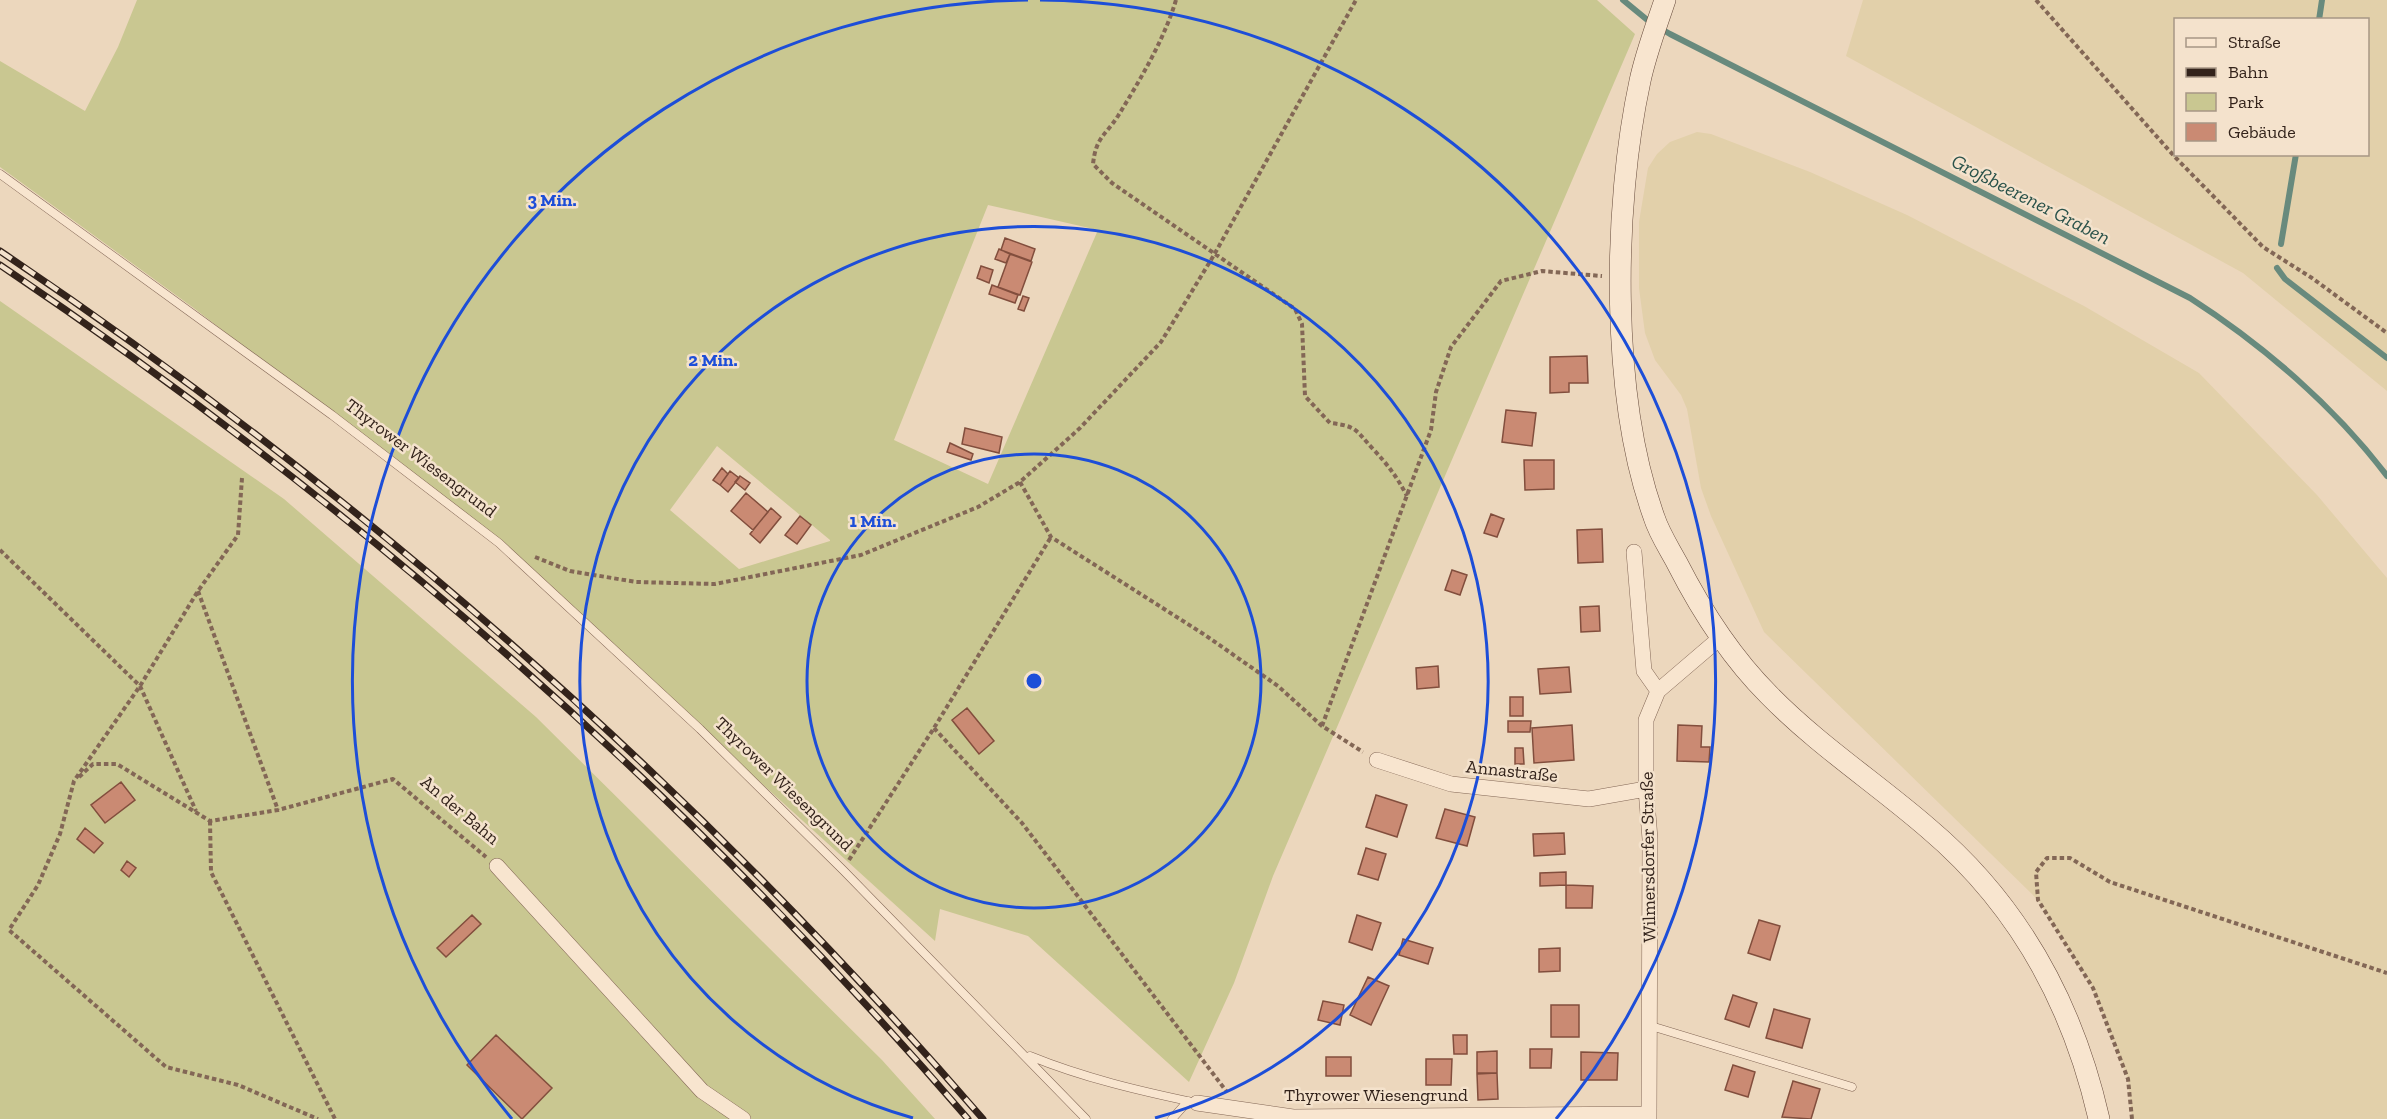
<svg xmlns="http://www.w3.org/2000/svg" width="2387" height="1119" font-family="'Zilla Slab',serif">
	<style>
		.farmland { fill: #e2d0aa; fill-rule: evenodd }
		.green { fill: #c9c791; fill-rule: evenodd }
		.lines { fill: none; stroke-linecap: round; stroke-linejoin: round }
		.stream { stroke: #688a7d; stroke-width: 6 }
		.building { fill: #ca8a73; stroke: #824e3d; stroke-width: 1.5 }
		.service-casing { stroke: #836756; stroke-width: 9 }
		.minor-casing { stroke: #836756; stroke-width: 16 }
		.secondary-casing { stroke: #65493a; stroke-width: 22 }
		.path { stroke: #836756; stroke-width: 4; stroke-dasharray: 4.5 3; stroke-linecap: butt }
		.service { stroke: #f8e5cf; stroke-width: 8 }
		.minor { stroke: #f8e5cf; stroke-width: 15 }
		.secondary { stroke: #f8e5cf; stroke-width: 21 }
		.rail-casing { stroke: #33231b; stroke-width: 7 }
		.rail { stroke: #f4e2cc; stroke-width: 4.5; stroke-dasharray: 14; stroke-linecap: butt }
		.ring { fill: none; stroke: #1d4ed8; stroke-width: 3 }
		.labels { text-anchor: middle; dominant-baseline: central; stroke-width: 5; stroke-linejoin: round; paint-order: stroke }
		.street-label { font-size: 18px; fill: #33231b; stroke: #f4e2cc }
		.water-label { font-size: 20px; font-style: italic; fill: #2a524a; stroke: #f4e2cc }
		.centre { fill: #1d4ed8; stroke: #f4e2cc; stroke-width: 3 }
		.ring-label { font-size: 18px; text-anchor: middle; font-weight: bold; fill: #1d4ed8; stroke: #f4e2cc; stroke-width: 5; stroke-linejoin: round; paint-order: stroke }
	</style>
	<rect width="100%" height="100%" fill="#ecd7bd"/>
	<path class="farmland" d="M 1863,0 L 2387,0 L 2387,391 L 2243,273 L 1846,56 ZM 2176,20 L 2368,20 L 2368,154 L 2176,154 Z
		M 1697,132 L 1711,134 L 1810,172 L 1907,215 L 2084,306 L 2199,373 L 2317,495 L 2387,578 L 2387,1119 L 2132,1119 L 2128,1079 L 2093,988 L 2038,900 L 1764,632 L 1711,516 L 1701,488 L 1687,409 L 1681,395 L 1655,360 L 1645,333 L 1639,288 L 1639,222 L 1648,168 L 1657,154 L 1670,142 Z"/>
	<path class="green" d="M 137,0 L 1597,0 L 1635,34 L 1273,876 L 1234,983 L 1189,1082 L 1028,936 L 940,909 L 935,941 L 496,542 L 195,309 L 0,167 L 0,61 L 85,111 L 118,47 ZM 988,205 L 1098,230 L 988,484 L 894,440 ZM 717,446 L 830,540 L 830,541 L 739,569 L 670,510 Z
		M 0,301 L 284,499 L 536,717 L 882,1060 L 935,1119 L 0,1119 Z"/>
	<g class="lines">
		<path class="stream" d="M 1623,0 L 1651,23 L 1670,34 L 2190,298 C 2263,345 2334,406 2387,476
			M 2319,20 L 2322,0
			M 2281,244 L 2296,154
			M 2277,268 L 2285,279 L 2387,358"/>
	</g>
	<path class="building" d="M 1005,238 L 1035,249 L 1031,261 L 1001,250 Z
		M 999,249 L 1010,254 L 1006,263 L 995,259 Z
		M 1010,254 L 1032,262 L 1020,295 L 998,287 Z
		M 981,266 L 993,270 L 989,283 L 977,278 Z
		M 992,285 L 1018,295 L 1015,303 L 989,294 Z
		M 1023,296 L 1029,298 L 1024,311 L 1018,309 Z
		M 1587,356 L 1588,383 L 1569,383 L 1569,392 L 1550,393 L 1550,357 Z
		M 1506,410 L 1536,413 L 1532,446 L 1502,442 Z
		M 965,428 L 1002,437 L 999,453 L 962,444 Z
		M 950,443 L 973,454 L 971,460 L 947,452 Z
		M 1524,460 L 1554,460 L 1554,489 L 1525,490 Z
		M 722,468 L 728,474 L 720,485 L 713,480 Z
		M 730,471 L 739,478 L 728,492 L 720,485 Z
		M 740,476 L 750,483 L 745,490 L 735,482 Z
		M 746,493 L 768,512 L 753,530 L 731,511 Z
		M 771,508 L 781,517 L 760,543 L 750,534 Z
		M 1491,514 L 1504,519 L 1497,537 L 1484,533 Z
		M 800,516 L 811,525 L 797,544 L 785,535 Z
		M 1602,529 L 1603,562 L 1578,563 L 1577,530 Z
		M 1452,570 L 1467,575 L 1460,595 L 1445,590 Z
		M 1599,606 L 1600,631 L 1581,632 L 1580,607 Z
		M 1438,666 L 1439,687 L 1417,689 L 1416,668 Z
		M 1569,667 L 1571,692 L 1540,694 L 1538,669 Z
		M 1510,697 L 1523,697 L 1523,716 L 1510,716 Z
		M 967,708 L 994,741 L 979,754 L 952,720 Z
		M 1508,721 L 1531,721 L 1530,732 L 1508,732 Z
		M 1572,725 L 1574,760 L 1534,763 L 1532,728 Z
		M 1678,725 L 1702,726 L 1701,747 L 1710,747 L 1709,762 L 1677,761 Z
		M 1515,748 L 1523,748 L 1524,764 L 1515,764 Z
		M 121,782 L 135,800 L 105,823 L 91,805 Z
		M 1376,795 L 1407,805 L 1397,837 L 1366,827 Z
		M 1445,809 L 1475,817 L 1467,846 L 1436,838 Z
		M 85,828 L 103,843 L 94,853 L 77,839 Z
		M 1564,833 L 1565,854 L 1534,856 L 1533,834 Z
		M 1366,848 L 1386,854 L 1378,880 L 1358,874 Z
		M 127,861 L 136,868 L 129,877 L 121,870 Z
		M 1566,872 L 1566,885 L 1540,886 L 1540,873 Z
		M 1566,885 L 1593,886 L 1592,908 L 1566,908 Z
		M 472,915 L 481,924 L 446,957 L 437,948 Z
		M 1357,915 L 1381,923 L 1372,950 L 1349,942 Z
		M 1759,920 L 1780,926 L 1770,960 L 1748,953 Z
		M 1403,939 L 1433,948 L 1428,964 L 1399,955 Z
		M 1560,948 L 1560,971 L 1539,972 L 1539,949 Z
		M 1368,977 L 1389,986 L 1371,1025 L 1350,1015 Z
		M 1733,995 L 1757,1003 L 1749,1027 L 1725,1019 Z
		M 1323,1001 L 1344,1005 L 1340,1025 L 1318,1020 Z
		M 1551,1005 L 1579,1005 L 1579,1037 L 1551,1037 Z
		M 1774,1009 L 1810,1019 L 1802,1048 L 1766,1038 Z
		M 496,1035 L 552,1088 L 522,1119 L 467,1065 Z
		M 1453,1035 L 1467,1035 L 1467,1054 L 1454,1054 Z
		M 1530,1049 L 1552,1049 L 1551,1068 L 1530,1068 Z
		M 1497,1051 L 1497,1073 L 1477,1073 L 1477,1052 Z
		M 1581,1052 L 1618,1053 L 1617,1080 L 1581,1080 Z
		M 1326,1057 L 1351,1057 L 1351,1076 L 1326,1076 Z
		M 1426,1059 L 1452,1059 L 1451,1085 L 1426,1085 Z
		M 1733,1065 L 1755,1072 L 1748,1097 L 1725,1090 Z
		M 1497,1073 L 1498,1099 L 1478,1100 L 1477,1074 Z
		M 1793,1081 L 1820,1089 L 1811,1119 L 1782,1117 Z"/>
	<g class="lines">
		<g class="service-casing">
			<path id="service" d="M 0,174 L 332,415 L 499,543 L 700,729 L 843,870 L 1086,1119
				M 1651,1026 L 1852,1087
				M 1030,1056 C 1084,1078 1140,1091 1197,1103
				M 1172,1119 L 1188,1101"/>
		</g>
		<g class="minor-casing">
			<path id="minor" d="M 1634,552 L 1644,671 L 1658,691
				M 1377,760 L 1451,784 L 1589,799 L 1646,789
				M 497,866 L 702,1091 L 743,1119
				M 1197,1103 L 1293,1117 L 1649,1114
				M 1649,1119 L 1650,839 L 1646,789 L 1646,720 L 1658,691 L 1720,638"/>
		</g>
		<g class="secondary-casing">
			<path id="secondary" d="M 1665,0 C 1656,27 1646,53 1640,81 C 1613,206 1610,395 1654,517 C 1659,533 1669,548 1677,563 C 1702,612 1730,656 1769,695 C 1818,745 1876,783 1928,828 C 2018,904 2073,1005 2099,1119"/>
		</g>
		<path class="path" d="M 1176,0 C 1164,40 1140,80 1118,116 C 1105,136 1096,137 1093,164 L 1112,183 L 1295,309 L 1302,324 L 1305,396 L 1330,423 C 1358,426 1356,431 1373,449 C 1388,465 1397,477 1407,496
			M 2036,0 L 2174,156 L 2263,247 L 2312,278 L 2387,333
			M 242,478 L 238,535 L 198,591 L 140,686 L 74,781 L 60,834 L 38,885 L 9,930 L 166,1067 L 238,1085 L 318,1119
			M 1020,482 L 1051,537 L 1205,635 L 1278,686 L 1322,726 L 1363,752
			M 0,550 L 140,686 L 196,811
			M 535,557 L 570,571 L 636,582 L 715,584 L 861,555 L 978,507 L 1020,482 L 1080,428 L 1161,342 L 1214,255 L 1356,0
			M 198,591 L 278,810
			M 1322,726 L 1431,430 L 1436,392 L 1451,347 L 1501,281 L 1542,271 L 1602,276
			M 934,728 L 1022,823 L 1227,1092
			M 79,777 L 93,764 L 117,764 L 210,821 L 278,810 L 393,779 L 486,857
			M 210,821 L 211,872 L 335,1119
			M 849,860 L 934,728 L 1051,537
			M 2132,1119 L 2128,1079 L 2093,988 L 2038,900 L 2036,872 L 2047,858 L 2070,858 L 2110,882 L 2387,973"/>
		<use href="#service" class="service"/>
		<use href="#minor" class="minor"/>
		<use href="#secondary" class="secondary"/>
		<g class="rail-casing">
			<path id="rail" d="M 0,251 C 365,496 696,787 983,1119
				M 0,265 C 358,506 686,792 968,1119"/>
		</g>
		<use href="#rail" class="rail"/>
	</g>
	<g class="ring">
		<circle cx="1034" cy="681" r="227"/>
		<path d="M913 1118A454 454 0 1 1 1155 1118"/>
		<path d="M512 1119A681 681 0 0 1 1028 0M1040 0A681 681 0 0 1 1556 1119"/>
	</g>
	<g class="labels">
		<g class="street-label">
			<text transform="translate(421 458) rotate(37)">Thyrower Wiesengrund</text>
			<text transform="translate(1512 771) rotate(6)">Annastraße</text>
			<text transform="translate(784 784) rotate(44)">Thyrower Wiesengrund</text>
			<text transform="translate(460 810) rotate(40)">An der Bahn</text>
			<text transform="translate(1648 857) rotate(-91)">Wilmersdorfer Straße</text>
			<text x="1376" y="1095">Thyrower Wiesengrund</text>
		</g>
		<g class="water-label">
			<text transform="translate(2031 199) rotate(27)">Großbeerener Graben</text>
		</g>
	</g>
	<circle cx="1034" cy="681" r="9" class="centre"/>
	<g class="ring-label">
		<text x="552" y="206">3 Min.</text>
		<text x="713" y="366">2 Min.</text>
		<text x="873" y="527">1 Min.</text>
	</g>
	<rect x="2174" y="18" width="195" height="138" fill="#f4e2cc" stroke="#a79685" stroke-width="1.5"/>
	<rect x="2186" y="38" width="30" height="9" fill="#f8e5cf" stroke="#a79685" stroke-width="1.5"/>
	<text x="2228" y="48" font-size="18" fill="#33231b">Straße</text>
	<rect x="2186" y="68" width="30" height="9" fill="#33231b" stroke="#a79685" stroke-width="1.5"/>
	<text x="2228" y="78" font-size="18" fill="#33231b">Bahn</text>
	<rect x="2186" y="93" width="30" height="18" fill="#c9c791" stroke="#a79685" stroke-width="1.5"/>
	<text x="2228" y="108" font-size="18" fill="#33231b">Park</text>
	<rect x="2186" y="123" width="30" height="18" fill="#ca8a73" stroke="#a79685" stroke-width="1.5"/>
	<text x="2228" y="138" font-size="18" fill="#33231b">Gebäude</text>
</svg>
